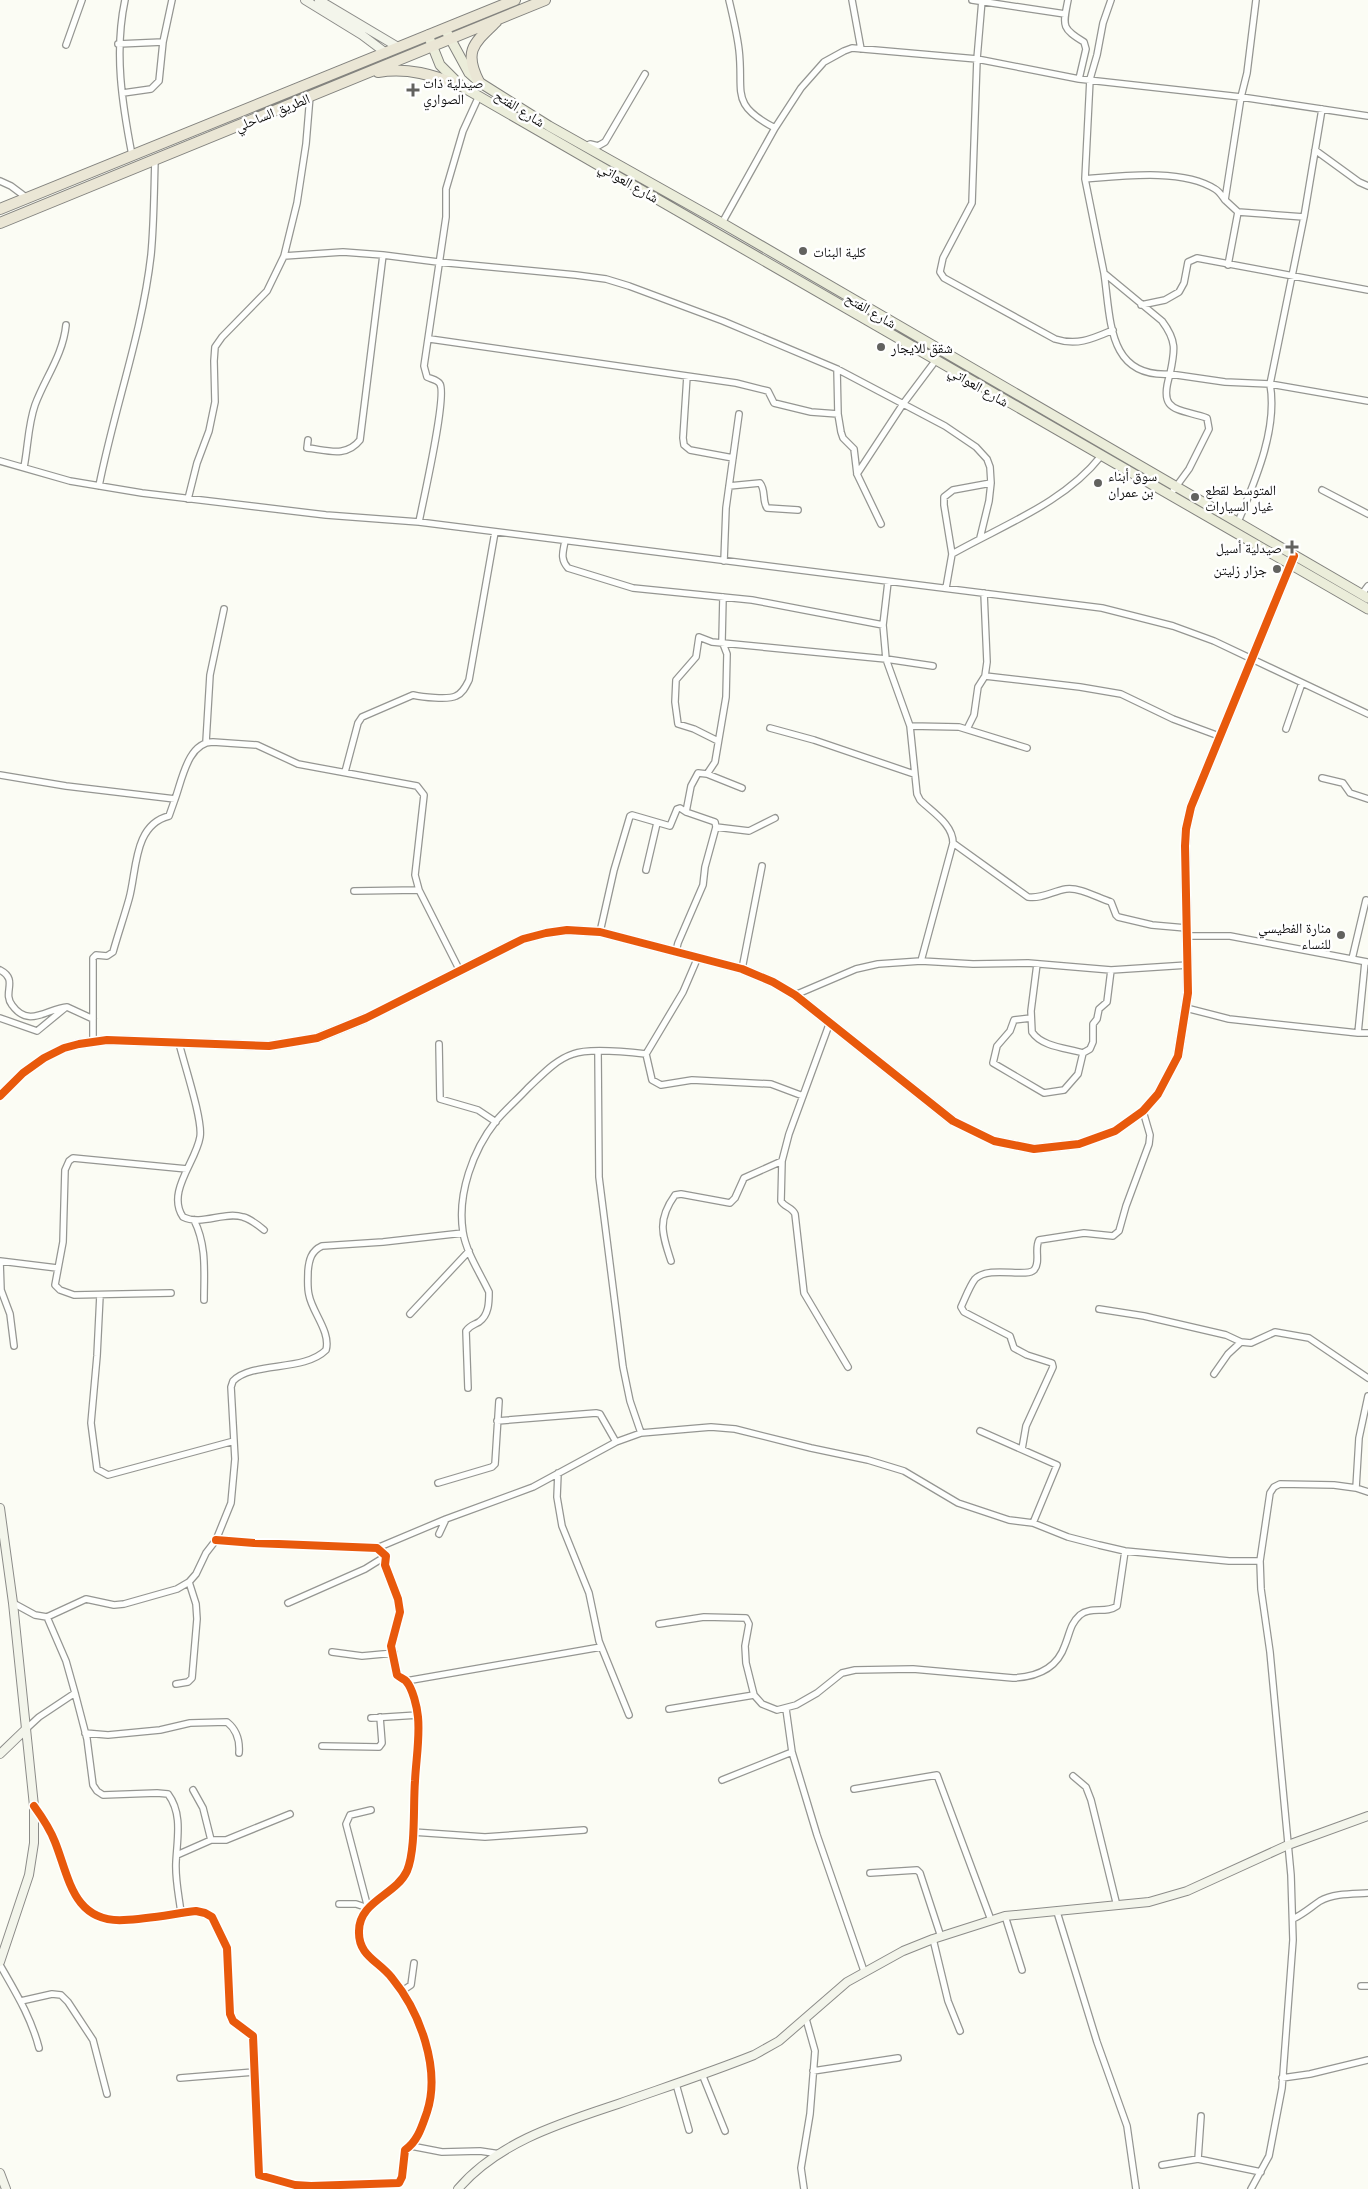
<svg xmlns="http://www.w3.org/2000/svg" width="1368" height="2189" font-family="'Playfair Display','Noto Naskh Arabic',serif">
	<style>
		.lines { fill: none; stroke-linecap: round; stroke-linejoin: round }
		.street-casing { stroke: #959692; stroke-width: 8 }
		.secondary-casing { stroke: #8c8c89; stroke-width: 10 }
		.primary-casing { stroke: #83837f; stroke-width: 11 }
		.highway-casing { stroke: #83837f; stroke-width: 12 }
		.street { stroke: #fefffd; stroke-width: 5.5 }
		.secondary { stroke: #f3f5eb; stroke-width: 8 }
		.primary { stroke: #ebedda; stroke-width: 9 }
		.highway { stroke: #eae6d5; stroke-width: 10 }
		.cycleway-casing { stroke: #fff; stroke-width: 11 }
		.cycleway { stroke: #e8590c; stroke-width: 8 }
		.poi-dot { fill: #62625f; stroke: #fff; stroke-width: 2 }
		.labels { text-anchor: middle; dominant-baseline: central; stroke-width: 5; stroke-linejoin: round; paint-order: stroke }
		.poi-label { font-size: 14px; fill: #0f0f0f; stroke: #fff; text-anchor: start }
		.street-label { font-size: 14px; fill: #0f0f0f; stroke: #fff }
	</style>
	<rect width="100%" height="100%" fill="#fbfcf4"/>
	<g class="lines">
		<g class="street-casing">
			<path id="street" d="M 125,0 C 114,52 122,103 132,155
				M 729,0 C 733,17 737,33 739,50 C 744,93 729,104 775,128
				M 852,0 L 861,49
				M 972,0 L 1065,14
				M 982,0 L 977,59 L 972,203 L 943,258 L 940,272 L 944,278 L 1055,339 C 1077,346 1092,339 1113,330
				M 1068,0 C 1063,26 1061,28 1084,42 L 1086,49 L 1079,79
				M 1111,0 L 1103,23 L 1097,55 L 1090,79 L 1085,179 L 1104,273 L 1162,321 C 1177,341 1175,350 1170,374 L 1225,382 L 1270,384 L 1368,401
				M 118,44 L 163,42
				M 66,45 L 82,0
				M 123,93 L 151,89 L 159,81 L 163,42 L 172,0
				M 586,146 L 590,144 L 598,146 L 605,142 L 645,74
				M 1315,150 L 1359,182 L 1368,186
				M 1085,179 C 1121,176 1183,168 1215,189 C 1219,191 1222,196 1225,200
				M 0,181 L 11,186 L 27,198
				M 1238,212 L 1304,217
				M 722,223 L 775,128 L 801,88 L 824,62 L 844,51 L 852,48 L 977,59 L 1079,79 L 1241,97 L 1368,116
				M 284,256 L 343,252 L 383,255 L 438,262 L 576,275 L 606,279 L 629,286 L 723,321 L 837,369 L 945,426 L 976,447 L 987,459 L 990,467 L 991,483 L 953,490 L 944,497 L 944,505 L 952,554 L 946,588
				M 1228,265 L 1238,212 L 1225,200 L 1241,97 L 1247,73 L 1256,0
				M 1104,273 C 1111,319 1107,378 1170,374 C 1158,412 1176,408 1207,418 L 1209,429 L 1189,469 L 1170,495
				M 1141,305 L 1165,300 L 1179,292 L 1184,283 L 1188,262 L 1197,258 L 1368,290
				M 430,339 L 736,383 L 768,391 L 774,403 L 811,412 L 838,414
				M 837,369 L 838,414 L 841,432 L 843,438 L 854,449 L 857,474 L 881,524
				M 687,376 L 683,438 L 684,445 L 690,450 L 733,458
				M 308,440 L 307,448 C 327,450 346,458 360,440 L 383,255
				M 0,461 L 70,481 L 142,493 L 326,515 L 419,522 L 1102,608 L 1173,626 L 1214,641 L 1368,714
				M 24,467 C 28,447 28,425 35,405 C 45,378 63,355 66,325
				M 857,474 L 903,404 L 936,360
				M 99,486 C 114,409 142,334 151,255 C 154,224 154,191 155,160
				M 729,486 L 760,483 C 766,490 762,501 767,508 L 798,510
				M 1322,490 L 1368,514
				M 188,499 L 197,463 L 209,431 L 215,402 L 214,361 L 215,347 L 222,337 L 267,291 L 284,256 L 297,203 L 306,144 L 310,96
				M 419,522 C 423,501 447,397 440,384 C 438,380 431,379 427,377 L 424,366 L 446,217 L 446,189 L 463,131 L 479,96
				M 1238,522 C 1255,481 1278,429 1270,384 L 1304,217 L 1322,109
				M 980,538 L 989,501 L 991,483
				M 565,541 C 563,552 560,559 568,568 L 633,588 L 752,600 L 883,625
				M 952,554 C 1003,525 1064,503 1101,456
				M 724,561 L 726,508 L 739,414
				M 888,582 L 883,625 L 886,659 L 910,726 L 917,794 L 920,800 C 932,812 953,824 953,843 L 921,961
				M 1362,594 L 1368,586
				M 985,676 L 1080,687 L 1121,694 L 1173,719 L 1219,736
				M 910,726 L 959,727 L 1027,748
				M 770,728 L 814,740 L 914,774
				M 967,729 L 974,715 L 978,687 L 985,676 L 987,662 L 984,593
				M 1286,729 L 1302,683
				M 718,741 L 694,729 L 678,724 L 675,702 L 676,680 L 696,657 L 699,637 L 712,642 L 886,659 L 933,666
				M 206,742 L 210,675 L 224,609
				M 345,772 L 358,723 L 362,717 L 413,695 C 422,697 448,700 456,696 C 463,693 466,686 469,680 L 495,532
				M 707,774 L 715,762 L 726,697 L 727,654 L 722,641 L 723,597
				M 0,775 L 66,786 L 175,799 C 182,780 188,742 213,742 L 257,745 L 298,764 L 417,786 L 424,795 L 415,875 L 419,890 L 460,971
				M 1322,778 L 1343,783 L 1350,793 L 1368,799
				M 716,827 L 749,831 L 775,818
				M 953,843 L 1028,897 C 1042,899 1053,891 1066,889 C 1080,887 1098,898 1111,902 L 1116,915 L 1118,917 L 1152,925 L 1186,928
				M 646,870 L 657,823
				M 354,891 L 419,890
				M 600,932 L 614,870 L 630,816 L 632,815 L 670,826 L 677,809 L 680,808 L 686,812 L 691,786 L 698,773 L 707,774 L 742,788
				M 1187,936 L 1230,936 L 1367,962
				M 676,951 L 678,943 L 703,885 L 705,867 L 716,827 L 715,822 L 686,812
				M 1352,959 L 1366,900
				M 1037,964 L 1031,1011 L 1032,1032 C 1042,1047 1067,1048 1083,1053 L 1090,1049 L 1093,1042 L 1093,1024 L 1097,1019 L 1099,1009 L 1107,1002 L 1111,970
				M 742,969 L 762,866
				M 0,970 C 19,980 2,992 12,1005 C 29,1029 48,1008 67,1007 L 93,1019
				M 795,995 L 856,969 L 878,964 L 921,961 L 973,964 L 1028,963 L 1111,970 L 1188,965
				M 1186,1008 L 1229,1019 L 1358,1033 L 1365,962
				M 0,1018 L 37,1031 L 65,1008
				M 1031,1018 L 1014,1020 L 1010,1031 L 997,1046 L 993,1063 L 1044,1093 L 1064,1090 L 1078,1074 L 1083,1053
				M 1358,1033 L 1368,1033
				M 93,1042 L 93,958 L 96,955 L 107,956 L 113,952 C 118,934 124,917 129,899 C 137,871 133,825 169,816 L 175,799
				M 179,1043 C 184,1064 203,1120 200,1137 C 196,1162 166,1192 183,1217 C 202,1226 224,1211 243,1217 C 251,1219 258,1225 264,1230
				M 439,1044 L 440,1099 L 478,1110 L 496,1122
				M 598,1052 L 599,1177 L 623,1367 L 630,1401 L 641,1433
				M 646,1054 L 652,1080 L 661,1085 L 692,1080 L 771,1084 L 803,1096
				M 782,1161 L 781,1201 C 784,1207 792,1207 795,1214 L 804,1293 L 848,1367
				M 194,1220 C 207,1246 204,1272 204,1300
				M 0,1261 L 1,1290 L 10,1314 L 14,1346
				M 0,1261 L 57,1268
				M 671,1261 C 662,1234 657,1220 675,1195 L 681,1194 L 730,1203 L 735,1198 L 744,1178 L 782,1161 L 789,1134 L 830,1022
				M 171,1293 L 74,1295 L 60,1290 L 55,1285 L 63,1242 L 65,1170 L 69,1161 L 73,1158 L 187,1169
				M 100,1295 L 97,1356 L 91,1423 L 97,1469 L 108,1475 L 234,1441
				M 1099,1309 L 1144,1316 L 1226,1335 L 1241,1342 L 1251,1343 L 1275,1332 L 1309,1338 L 1368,1378
				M 410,1314 L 469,1251
				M 1214,1374 L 1228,1354 L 1241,1342
				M 468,1388 L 466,1331 C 470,1325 474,1325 479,1322 C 489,1315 489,1302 489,1292 C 480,1273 466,1252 463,1232 C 457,1194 473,1150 496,1121 C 506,1109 518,1099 528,1088 C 542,1075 555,1060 573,1054 C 588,1048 629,1052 646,1054 L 683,992 L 698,957
				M 497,1421 L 596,1413 L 600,1414 L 616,1442
				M 980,1431 L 1057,1465 L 1033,1523
				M 1022,1449 L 1026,1426 L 1053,1367 L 1052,1363 L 1027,1355 L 1014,1348 L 1010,1336 L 964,1312 L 961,1307 C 965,1299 969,1287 975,1279 C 989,1265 1026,1278 1034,1270 C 1041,1262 1034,1249 1039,1240 L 1084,1233 L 1113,1236 L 1119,1231 L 1126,1206 L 1149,1144 L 1150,1135 L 1143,1111
				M 558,1473 L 557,1497 L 562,1526 L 589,1593 L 599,1641 L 629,1715
				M 438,1483 L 492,1467 L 495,1464 L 499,1401
				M 1356,1488 L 1368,1492
				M 439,1534 L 446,1519 L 533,1487 L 616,1442 L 641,1433 L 711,1427 L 735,1429 L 811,1448 L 868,1460 L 904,1471 L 958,1503 L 1009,1520 L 1033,1523 L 1068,1537 L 1099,1545 L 1125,1551 L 1229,1561 L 1260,1561
				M 377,1548 L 446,1519
				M 13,1603 L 35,1615 L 47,1617 L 86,1599 L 114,1605 L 124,1604 L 177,1589 L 189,1582 L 196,1574 L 206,1553 L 216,1540 L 231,1503 L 235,1459 L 231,1387 L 233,1381 C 253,1361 304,1372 326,1350 C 331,1332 312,1312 309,1295 C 307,1287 308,1279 308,1271 C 309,1260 311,1251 322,1246 L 383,1242 L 463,1233
				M 288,1603 L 365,1569 L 386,1556
				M 47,1617 L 66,1661 L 75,1693 L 87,1739 L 93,1785 L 97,1791 L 103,1795 L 157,1793 L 168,1794 C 183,1814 177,1839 176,1862 C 175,1879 179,1896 181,1913
				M 659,1624 L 704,1617 L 746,1618 L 749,1624 L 745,1646 L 746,1663 L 754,1695 L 762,1704 L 777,1710 L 796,1705 L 817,1693 L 842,1673 L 855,1670 L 913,1669 L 1013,1678 C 1036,1677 1057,1669 1065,1645 C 1070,1633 1070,1624 1080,1615 C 1091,1606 1106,1614 1117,1606 L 1125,1551
				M 332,1652 L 362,1656 L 394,1653
				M 406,1681 L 601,1647
				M 176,1684 L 188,1682 L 192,1678 L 197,1619 L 196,1604 L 189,1582
				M 669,1709 L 754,1695
				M 371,1718 L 418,1715
				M 26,1729 L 39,1717 L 75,1693
				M 85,1733 L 108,1735 L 160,1730 L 190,1723 L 227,1722 C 237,1730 240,1740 239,1753
				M 322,1746 L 379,1747 L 382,1743 L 380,1717
				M 792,1752 L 817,1835 L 864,1971
				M 1073,1776 L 1086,1787 L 1091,1800 L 1117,1906
				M 722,1780 L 792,1752 L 786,1709
				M 854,1789 L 937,1775 L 991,1920
				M 34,1806 C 42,1817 50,1829 55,1842 C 69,1877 73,1923 124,1920 C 148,1919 172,1914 196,1911 L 205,1913 L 212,1917 L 227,1948 L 230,2014 L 233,2021 L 253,2036 L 259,2175 L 295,2185 L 311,2186 L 399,2183 L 402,2177 L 405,2150 C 418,2141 422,2126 427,2112 C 441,2069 420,2012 392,1978 C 379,1961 358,1956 359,1931 C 359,1901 396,1895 407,1871 C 416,1849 413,1806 415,1781 C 416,1760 420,1738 418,1717 C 417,1707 413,1689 406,1681 C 404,1679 399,1677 397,1675 L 391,1646 L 400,1612 L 398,1599 L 385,1565 L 386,1556 L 377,1548 L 254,1543 L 216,1540
				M 413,1832 L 485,1837 L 584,1830
				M 211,1840 L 226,1840 L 290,1814
				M 177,1855 L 211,1840 L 203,1808 L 193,1790
				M 870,1873 L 917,1870 L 920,1873 L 941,1937
				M 339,1904 L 356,1904 L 368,1908
				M 368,1908 L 346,1824 L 350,1815 L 371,1810
				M 1057,1912 L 1097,2042 L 1127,2126 L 1136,2189
				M 1005,1916 L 1022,1970
				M 1293,1919 C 1305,1913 1311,1907 1320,1901 C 1334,1893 1353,1894 1368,1893
				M 933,1939 L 948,2001 L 960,2031
				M 0,1965 C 16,1993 31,2017 39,2048
				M 1361,1986 L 1368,1986
				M 402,1991 L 411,1985 L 414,1963
				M 21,2001 L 52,1994 L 61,1995 L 68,2002 L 93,2040 L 107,2094
				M 813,2071 L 898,2058
				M 702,2074 L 725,2131
				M 180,2078 L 254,2072
				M 1282,2078 L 1310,2074 L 1368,2060
				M 676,2084 L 689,2130
				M 411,2146 L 442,2152 L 480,2151 L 500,2154
				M 1198,2159 L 1201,2116
				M 1162,2165 L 1198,2159 L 1261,2172
				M 804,2189 L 801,2168 L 810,2114 L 815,2051 L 806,2019
				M 1251,2189 L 1269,2156 L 1282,2088 L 1293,1940 L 1291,1875 L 1270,1652 L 1261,1589 L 1260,1561 L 1270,1493 L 1274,1487 L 1280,1484 L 1334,1485 L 1356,1488 L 1359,1438 L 1368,1396"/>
		</g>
		<g class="secondary-casing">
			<path id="secondary" d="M 305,0 L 362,35 L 386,53
				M 319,0 L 398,47
				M 0,1096 L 23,1073 L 44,1058 L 64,1048 L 79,1044 L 107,1040 L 269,1046 L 317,1038 L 366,1018 L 523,939 L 546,933 L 567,930 L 600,932 L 742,969 L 773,982 L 795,995 L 953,1121 L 994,1141 L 1034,1149 L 1079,1144 L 1115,1131 L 1143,1111 L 1158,1094 L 1178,1056 L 1188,993 L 1185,846 L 1186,829 L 1191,807 L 1294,556
				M 0,1508 L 13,1603 L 34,1806 L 34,1843 L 29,1875 L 0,1962
				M 0,1754 L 26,1729
				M 0,2173 L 6,2189
				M 458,2189 C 498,2142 561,2123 618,2104 C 663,2088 709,2073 754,2055 L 779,2041 L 847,1982 L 903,1951 L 933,1939 L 1005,1916 L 1149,1902 L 1187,1891 L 1288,1845 L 1368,1816"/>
		</g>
		<g class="primary-casing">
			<path id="primary" d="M 445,29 L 469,73 L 479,82 L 549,126 L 722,223 L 1368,598
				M 428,35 L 440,65 L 461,86 L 1368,609"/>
		</g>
		<g class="highway-casing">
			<path id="highway" d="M 378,72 C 408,67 433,75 461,86
				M 479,82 C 463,51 474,43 496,22
				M 0,209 L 515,0
				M 0,223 L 545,0"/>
		</g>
		<use href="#street" class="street"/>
		<use href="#secondary" class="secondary"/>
		<use href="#primary" class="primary"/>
		<use href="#highway" class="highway"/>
		<g class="cycleway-casing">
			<path id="cycleway" d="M 0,1096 L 23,1073 L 44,1058 L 64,1048 L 79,1044 L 107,1040 L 269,1046 L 317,1038 L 366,1018 L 523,939 L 546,933 L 567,930 L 600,932 L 742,969 L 773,982 L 795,995 L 953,1121 L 994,1141 L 1034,1149 L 1079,1144 L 1115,1131 L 1143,1111 L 1158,1094 L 1178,1056 L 1188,993 L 1185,846 L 1186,829 L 1191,807 L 1294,556
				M 34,1806 C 42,1817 50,1829 55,1842 C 69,1877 73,1923 124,1920 C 148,1919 172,1914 196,1911 L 205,1913 L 212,1917 L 227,1948 L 230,2014 L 233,2021 L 253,2036 L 259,2175 L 295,2185 L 311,2186 L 399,2183 L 402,2177 L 405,2150 C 418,2141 422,2126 427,2112 C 441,2069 420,2012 392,1978 C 379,1961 358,1956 359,1931 C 359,1901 396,1895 407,1871 C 416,1849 413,1806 415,1781 C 416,1760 420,1738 418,1717 C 417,1707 413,1689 406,1681 C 404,1679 399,1677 397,1675 L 391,1646 L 400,1612 L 398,1599 L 385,1565 L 386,1556 L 377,1548 L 254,1543 L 216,1540"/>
		</g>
		<use href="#cycleway" class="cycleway"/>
	</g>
	<g class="poi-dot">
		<path d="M410.5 82.5h5v5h5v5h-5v5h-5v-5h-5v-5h5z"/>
		<circle cx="803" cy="251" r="5"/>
		<circle cx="881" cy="347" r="5"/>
		<circle cx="1098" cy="483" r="5"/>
		<circle cx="1195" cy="497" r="5"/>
		<path d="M1289.5 539.5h5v5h5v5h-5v5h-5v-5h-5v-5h5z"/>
		<circle cx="1277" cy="569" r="5"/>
		<circle cx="1341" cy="935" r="5"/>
	</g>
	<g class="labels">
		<g class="poi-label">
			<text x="423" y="82">صيدلية ذات<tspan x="423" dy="16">الصواري</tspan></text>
			<text x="813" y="251">كلية البنات</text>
			<text x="891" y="347">شقق للايجار</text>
			<text x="1108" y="475">سوق أبناء<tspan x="1108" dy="16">بن عمران</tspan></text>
			<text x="1205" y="489">المتوسط لقطع<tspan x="1205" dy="16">غيار السيارات</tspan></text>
			<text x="1282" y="547" text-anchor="end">صيدلية أسيل</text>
			<text x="1267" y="569" text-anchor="end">جزار زليتن</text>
			<text x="1331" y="927" text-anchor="end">منارة الفطيسي<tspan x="1331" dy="16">للنساء</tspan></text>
		</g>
		<g class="street-label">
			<text transform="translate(520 108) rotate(32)">شارع الفتح</text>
			<text transform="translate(272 112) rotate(-22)">الطريق الساحلي</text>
			<text transform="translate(629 182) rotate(30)">شارع العواتي</text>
			<text transform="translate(871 310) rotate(30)">شارع الفتح</text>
			<text transform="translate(979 386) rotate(30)">شارع العواتي</text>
		</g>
	</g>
</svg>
